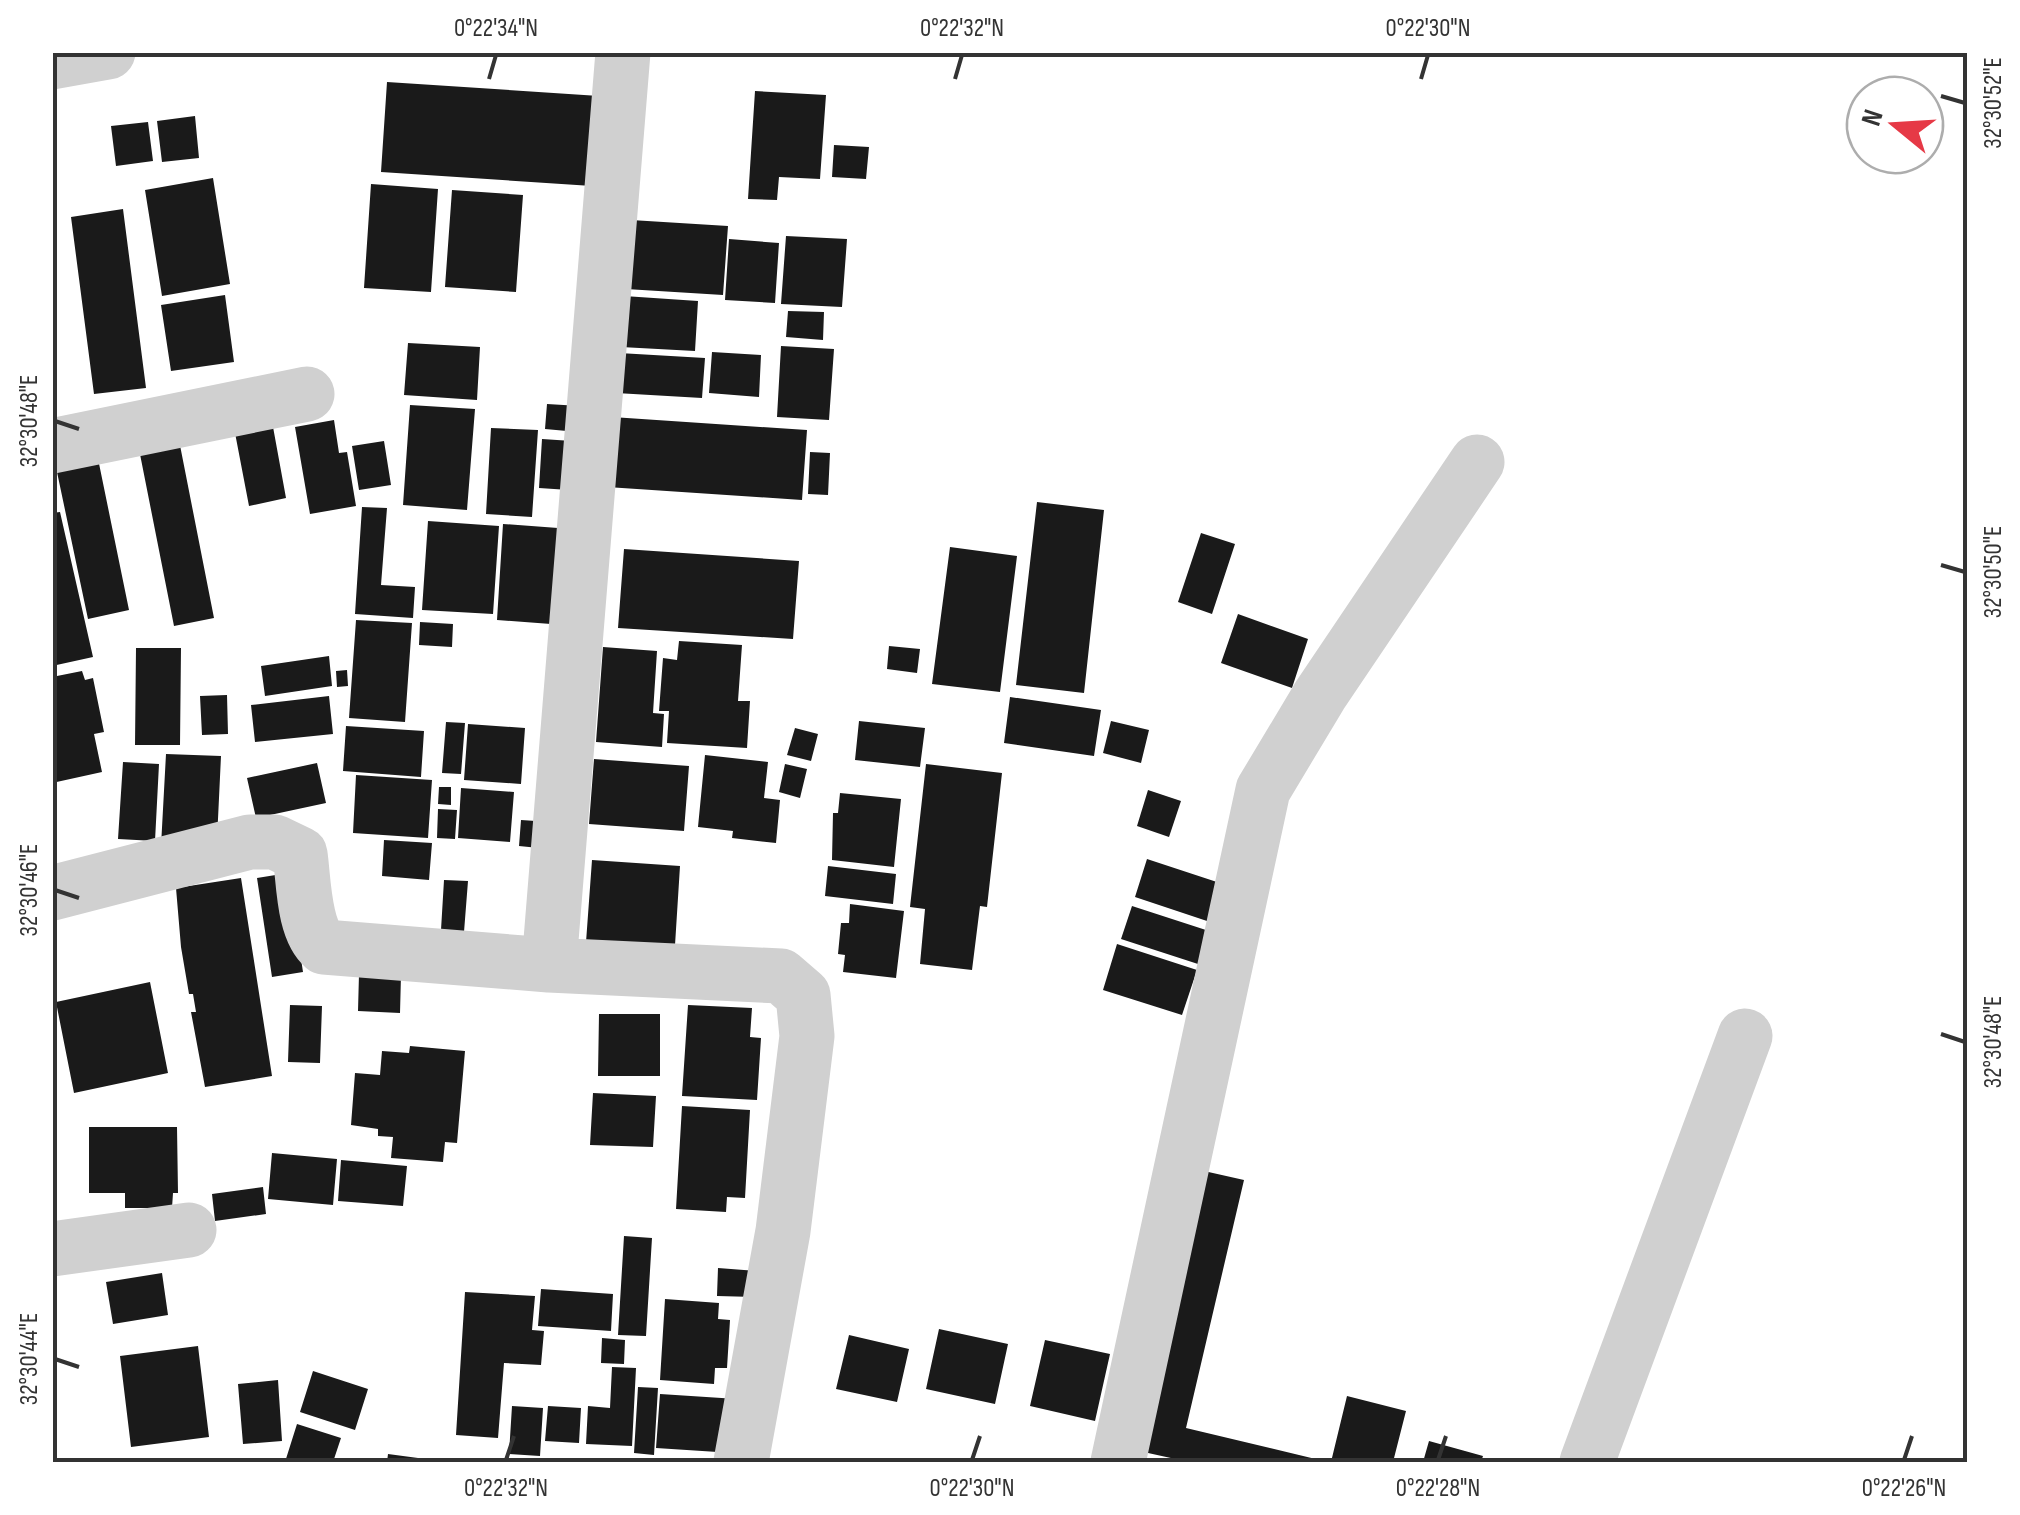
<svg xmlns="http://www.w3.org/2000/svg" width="2020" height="1515" font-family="'Sofia Sans Condensed',sans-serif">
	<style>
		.building { fill: #1a1a1a }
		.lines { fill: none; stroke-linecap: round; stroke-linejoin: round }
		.minor { stroke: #d0d0d0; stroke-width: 55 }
		.ticks { fill: none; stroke: #333; stroke-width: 4 }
		.neatline { fill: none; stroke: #333; stroke-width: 4 }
		.ticks-label { font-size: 25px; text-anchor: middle; fill: #333 }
	</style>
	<rect width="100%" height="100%" fill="#fff"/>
	<path class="building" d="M 387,82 L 599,96 L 592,186 L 381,172 Z
		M 755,91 L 826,95 L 820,179 L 779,177 L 777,200 L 748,199 Z
		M 195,116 L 199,158 L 162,162 L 157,121 Z
		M 148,122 L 153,161 L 116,166 L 111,126 Z
		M 834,145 L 869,147 L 866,179 L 832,177 Z
		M 213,178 L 230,284 L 162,296 L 145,190 Z
		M 371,184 L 438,189 L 431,292 L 364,288 Z
		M 452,190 L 523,195 L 516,292 L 445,287 Z
		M 123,209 L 146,388 L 94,394 L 71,217 Z
		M 631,220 L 728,226 L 723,295 L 626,289 Z
		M 786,236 L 847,239 L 842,307 L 781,304 Z
		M 729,239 L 779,243 L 775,303 L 725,300 Z
		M 225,295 L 234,362 L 171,371 L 161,305 Z
		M 624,296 L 698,301 L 695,351 L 621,347 Z
		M 788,311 L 824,312 L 823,340 L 786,337 Z
		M 408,343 L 480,347 L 477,400 L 404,395 Z
		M 781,346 L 834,349 L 829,420 L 777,417 Z
		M 712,352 L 761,355 L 759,397 L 709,393 Z
		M 619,353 L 705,358 L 702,398 L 616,393 Z
		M 547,404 L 580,406 L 578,432 L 545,429 Z
		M 269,405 L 286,498 L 249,506 L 231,412 Z
		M 410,405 L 475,409 L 467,510 L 403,505 Z
		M 612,417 L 807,430 L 802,500 L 607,487 Z
		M 334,420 L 339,453 L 347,452 L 356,506 L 310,514 L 295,427 Z
		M 491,428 L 538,430 L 532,517 L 486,514 Z
		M 177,430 L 214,618 L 174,626 L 137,439 Z
		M 542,439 L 572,441 L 569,490 L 539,488 Z
		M 384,441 L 391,485 L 359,490 L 352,446 Z
		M 95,444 L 129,610 L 88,619 L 53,453 Z
		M 810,452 L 830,453 L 828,495 L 808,494 Z
		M 1037,502 L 1104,510 L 1084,693 L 1016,685 Z
		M 362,507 L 387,508 L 381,585 L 415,587 L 413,618 L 355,614 Z
		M 60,512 L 93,657 L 52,666 L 52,513 Z
		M 428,521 L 499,526 L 493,614 L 422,610 Z
		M 503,524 L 558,528 L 551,624 L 497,620 Z
		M 1201,533 L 1235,544 L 1212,614 L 1178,602 Z
		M 950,547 L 1017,556 L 1000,692 L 932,684 Z
		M 624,549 L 799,561 L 793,639 L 618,628 Z
		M 1238,614 L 1308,639 L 1292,688 L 1221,663 Z
		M 356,620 L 412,623 L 405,722 L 349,718 Z
		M 420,622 L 453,624 L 452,647 L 419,645 Z
		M 679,641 L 742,645 L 738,701 L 750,701 L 747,748 L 667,743 L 669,711 L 659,711 L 663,658 L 677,660 Z
		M 889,646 L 920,649 L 917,673 L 887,669 Z
		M 603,647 L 657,651 L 653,713 L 664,714 L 662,747 L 596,742 Z
		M 136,648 L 181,648 L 180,745 L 135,745 Z
		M 329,656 L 332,686 L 265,696 L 261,666 Z
		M 347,670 L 348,686 L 337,687 L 336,671 Z
		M 82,671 L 85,680 L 93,678 L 104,732 L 94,734 L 102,772 L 52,783 L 52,677 Z
		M 227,695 L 228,734 L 202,735 L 200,696 Z
		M 329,696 L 333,734 L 255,742 L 251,705 Z
		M 1010,697 L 1101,710 L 1094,756 L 1004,743 Z
		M 859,721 L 925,728 L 920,767 L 855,760 Z
		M 1111,721 L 1149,730 L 1141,763 L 1103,753 Z
		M 446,722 L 465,723 L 461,774 L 442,773 Z
		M 468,724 L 525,728 L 521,784 L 464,780 Z
		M 346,726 L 424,731 L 421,777 L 343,771 Z
		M 795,728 L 818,734 L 811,761 L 787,755 Z
		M 166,754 L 221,756 L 217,840 L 161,846 Z
		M 705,755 L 768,762 L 764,798 L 780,800 L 776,843 L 732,838 L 733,831 L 698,827 Z
		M 594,759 L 689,766 L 684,831 L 589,824 Z
		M 123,762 L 159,764 L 155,841 L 118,839 Z
		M 317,763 L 326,803 L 256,818 L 247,778 Z
		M 785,764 L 807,769 L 800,798 L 779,792 Z
		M 926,764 L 1002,773 L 987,907 L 980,906 L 972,970 L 920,964 L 925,909 L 910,907 Z
		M 356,775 L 432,780 L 428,838 L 353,833 Z
		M 439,787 L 451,787 L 451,805 L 438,804 Z
		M 461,788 L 514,792 L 510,842 L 458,838 Z
		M 1148,790 L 1181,801 L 1169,837 L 1137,826 Z
		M 840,793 L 901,799 L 894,867 L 832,860 L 833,813 L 838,813 Z
		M 438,809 L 457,810 L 455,839 L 437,838 Z
		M 521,820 L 551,822 L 549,849 L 519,846 Z
		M 384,840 L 432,843 L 429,880 L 382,876 Z
		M 1147,859 L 1226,885 L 1213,923 L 1135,897 Z
		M 592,860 L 680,866 L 674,961 L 585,956 Z
		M 828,866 L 896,874 L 893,904 L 825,896 Z
		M 288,873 L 303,972 L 272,977 L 257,878 Z
		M 241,878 L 272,1076 L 205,1087 L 191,1012 L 196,1012 L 193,994 L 189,994 L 181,947 L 176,888 Z
		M 444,880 L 468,881 L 464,932 L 441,930 Z
		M 850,904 L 904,911 L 896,978 L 843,972 L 845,955 L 838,954 L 841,923 L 849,923 Z
		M 1132,906 L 1209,931 L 1198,964 L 1121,939 Z
		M 1117,944 L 1197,970 L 1182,1015 L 1103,990 Z
		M 359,974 L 401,975 L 400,1013 L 358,1011 Z
		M 150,982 L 168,1073 L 74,1093 L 56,1002 Z
		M 290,1005 L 322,1006 L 320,1063 L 288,1062 Z
		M 688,1005 L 752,1008 L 750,1037 L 761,1038 L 757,1100 L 682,1096 Z
		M 599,1014 L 660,1014 L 660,1076 L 598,1076 Z
		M 410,1046 L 465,1051 L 457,1143 L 445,1142 L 443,1162 L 391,1158 L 393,1137 L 378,1136 L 378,1129 L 351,1125 L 355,1073 L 380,1075 L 382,1051 L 409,1053 Z
		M 593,1093 L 656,1096 L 653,1147 L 590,1145 Z
		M 682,1106 L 750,1110 L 745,1198 L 727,1197 L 726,1212 L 676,1209 Z
		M 89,1127 L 177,1127 L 178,1193 L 173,1193 L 172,1208 L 125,1208 L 125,1193 L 89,1193 Z
		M 272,1153 L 337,1159 L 333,1205 L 268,1199 Z
		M 341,1160 L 407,1166 L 403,1206 L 338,1201 Z
		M 1204,1171 L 1244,1180 L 1186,1428 L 1328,1462 L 1189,1462 L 1139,1451 Z
		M 263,1187 L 266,1214 L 215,1221 L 212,1194 Z
		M 624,1236 L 652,1238 L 646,1336 L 618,1335 Z
		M 718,1268 L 757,1271 L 755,1297 L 717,1296 Z
		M 162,1273 L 168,1315 L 113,1324 L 106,1282 Z
		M 541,1289 L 613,1294 L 611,1331 L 538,1326 Z
		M 465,1292 L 535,1296 L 532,1330 L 544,1331 L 541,1365 L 504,1363 L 498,1438 L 456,1435 Z
		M 665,1299 L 719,1303 L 718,1319 L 730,1320 L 727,1368 L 715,1368 L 714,1384 L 660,1380 Z
		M 939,1329 L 1008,1344 L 995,1404 L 926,1389 Z
		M 849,1335 L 909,1349 L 897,1402 L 836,1389 Z
		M 602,1338 L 625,1340 L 624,1364 L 601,1363 Z
		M 1045,1340 L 1110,1354 L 1095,1421 L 1030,1406 Z
		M 198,1346 L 209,1437 L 131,1447 L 120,1356 Z
		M 612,1367 L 636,1368 L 632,1446 L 586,1444 L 588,1406 L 610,1408 Z
		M 313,1371 L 368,1389 L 355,1430 L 300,1412 Z
		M 278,1380 L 282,1441 L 243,1444 L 238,1384 Z
		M 638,1387 L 658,1388 L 654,1455 L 634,1453 Z
		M 660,1394 L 737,1399 L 733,1453 L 656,1448 Z
		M 1347,1396 L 1406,1411 L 1393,1462 L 1331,1462 Z
		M 512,1406 L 543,1408 L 540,1456 L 509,1454 Z
		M 548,1406 L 581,1408 L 579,1443 L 545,1441 Z
		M 297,1424 L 341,1438 L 333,1462 L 285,1462 Z
		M 1429,1441 L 1483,1456 L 1481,1462 L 1423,1462 Z
		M 388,1454 L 433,1460 L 433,1462 L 387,1462 Z"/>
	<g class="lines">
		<path class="minor" d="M 52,62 L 108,52
			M 52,446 L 307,394
			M 52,893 L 250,842 L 275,842 L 300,854 C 304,881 303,929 324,947 L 549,965 L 781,976 L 803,995 L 807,1036 L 783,1231 L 741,1462
			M 549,965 L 623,52
			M 52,1249 L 189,1230
			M 1118,1462 L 1263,790 L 1320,695 L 1477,462
			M 1587,1462 L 1745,1036"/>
	</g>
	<path class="ticks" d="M 489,79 L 496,55M 955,79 L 962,55M 1421,79 L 1428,55M 1941,96 L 1965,103M 55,421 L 79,429M 1941,565 L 1965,572M 55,890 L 79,898M 1941,1034 L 1965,1042M 55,1359 L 79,1367M 506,1460 L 514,1436M 972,1460 L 980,1436M 1438,1460 L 1446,1436M 1904,1460 L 1912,1436"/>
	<rect width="2020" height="1515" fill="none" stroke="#ffffff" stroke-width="110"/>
	<g transform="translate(1895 125) rotate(288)"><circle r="48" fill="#ffffff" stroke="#adadad" stroke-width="2.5"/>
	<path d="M0-8L18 38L0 25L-18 38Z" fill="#e63946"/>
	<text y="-15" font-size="28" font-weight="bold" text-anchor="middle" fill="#333333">N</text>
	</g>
	<rect x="55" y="55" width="1910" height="1405" class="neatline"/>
	<g class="ticks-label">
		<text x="496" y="36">0°22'34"N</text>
		<text x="962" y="36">0°22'32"N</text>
		<text x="1428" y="36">0°22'30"N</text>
		<text transform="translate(1992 103) rotate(-90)" y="9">32°30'52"E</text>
		<text transform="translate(28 421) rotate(-90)" y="9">32°30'48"E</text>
		<text transform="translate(1992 572) rotate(-90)" y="9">32°30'50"E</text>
		<text transform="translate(28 890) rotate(-90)" y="9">32°30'46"E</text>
		<text transform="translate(1992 1042) rotate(-90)" y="9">32°30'48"E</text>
		<text transform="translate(28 1359) rotate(-90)" y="9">32°30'44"E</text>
		<text x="506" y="1496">0°22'32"N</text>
		<text x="972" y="1496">0°22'30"N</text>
		<text x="1438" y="1496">0°22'28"N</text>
		<text x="1904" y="1496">0°22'26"N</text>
	</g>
</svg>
